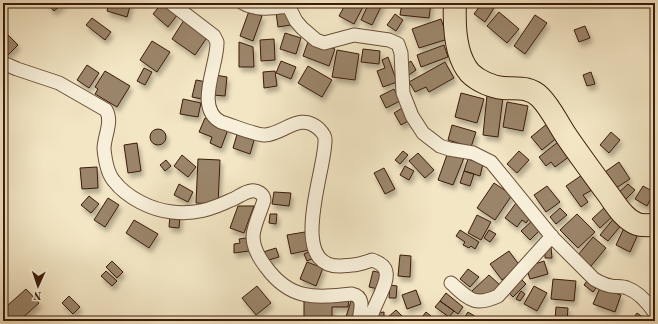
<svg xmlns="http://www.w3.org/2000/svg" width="658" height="324" font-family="'Old Standard TT',serif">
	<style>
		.building { fill: #9b856b; stroke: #3c1b0a; filter: url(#shadow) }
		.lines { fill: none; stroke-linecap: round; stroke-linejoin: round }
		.street-casing { stroke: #6a4e38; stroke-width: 15 }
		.highway-casing { stroke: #3c1b0a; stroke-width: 24 }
		.street { stroke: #f7efd9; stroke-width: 13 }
		.highway { stroke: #f3e6c4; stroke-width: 22 }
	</style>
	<defs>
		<filter id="shadow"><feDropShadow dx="2.5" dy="4.5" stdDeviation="2" flood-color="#0004"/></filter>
	</defs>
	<rect width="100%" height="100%" fill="#f3e6c4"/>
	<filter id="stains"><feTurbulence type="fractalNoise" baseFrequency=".005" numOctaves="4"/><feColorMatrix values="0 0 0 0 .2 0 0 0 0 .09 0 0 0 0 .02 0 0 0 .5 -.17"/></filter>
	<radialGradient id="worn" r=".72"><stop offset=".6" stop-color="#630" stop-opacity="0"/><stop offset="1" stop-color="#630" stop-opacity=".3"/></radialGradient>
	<path class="building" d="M 47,3 L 64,3 L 54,11 Z
		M 109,3 L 131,3 L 127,17 L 107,11 Z
		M 162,3 L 165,3 L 178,14 L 168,27 L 153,14 Z
		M 346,3 L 365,3 L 354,24 L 339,16 Z
		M 369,3 L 383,3 L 372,25 L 361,20 Z
		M 402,3 L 431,3 L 429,18 L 400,15 Z
		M 482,3 L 487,3 L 494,8 L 485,22 L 474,14 Z
		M 289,10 L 291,25 L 278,27 L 276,12 Z
		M 249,11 L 262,16 L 253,41 L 240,36 Z
		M 499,12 L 519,29 L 507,43 L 487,26 Z
		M 395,14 L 403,20 L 396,31 L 387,25 Z
		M 535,15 L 547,23 L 525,54 L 514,46 Z
		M 92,18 L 111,32 L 105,40 L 86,25 Z
		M 441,19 L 448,39 L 419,48 L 412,29 Z
		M 184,20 L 208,36 L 195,55 L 172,39 Z
		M 585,26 L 590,38 L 579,42 L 574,30 Z
		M 3,30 L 18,45 L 8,55 L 3,50 Z
		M 285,33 L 301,38 L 296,54 L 280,49 Z
		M 274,39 L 275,60 L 261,61 L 260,40 Z
		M 309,39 L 335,49 L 329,66 L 303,56 Z
		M 152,41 L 170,52 L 157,72 L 140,60 Z
		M 239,42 L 253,47 L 254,67 L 239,67 Z
		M 444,45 L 448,57 L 421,67 L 417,55 Z
		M 363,49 L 380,51 L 379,64 L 361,62 Z
		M 337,50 L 359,54 L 355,80 L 332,77 Z
		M 388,57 L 397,82 L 383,87 L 377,71 L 385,68 L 382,60 Z
		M 281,61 L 296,67 L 291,79 L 276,73 Z
		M 411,61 L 416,70 L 409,75 L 403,66 Z
		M 445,62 L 454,78 L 429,92 L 426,87 L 415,92 L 409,82 Z
		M 87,65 L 99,73 L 89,88 L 77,80 Z
		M 308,66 L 332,80 L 322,97 L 298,83 Z
		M 144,68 L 152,72 L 145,85 L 137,81 Z
		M 105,71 L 130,86 L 117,107 L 95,94 L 98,89 L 95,87 Z
		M 275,71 L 277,86 L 264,88 L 263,72 Z
		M 591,72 L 595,84 L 587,86 L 583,75 Z
		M 215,75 L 227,77 L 225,96 L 213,95 Z
		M 196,80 L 207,82 L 202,99 L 192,97 Z
		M 394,89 L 400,101 L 386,108 L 380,96 Z
		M 461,93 L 484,99 L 477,123 L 455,117 Z
		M 487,95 L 503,97 L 498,137 L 483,135 Z
		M 183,99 L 201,103 L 198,117 L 180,114 Z
		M 507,102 L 528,106 L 523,131 L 503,127 Z
		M 402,108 L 410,120 L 401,125 L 394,113 Z
		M 205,118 L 229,127 L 221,148 L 210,143 L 212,137 L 199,132 Z
		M 548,123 L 559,136 L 542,150 L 531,137 Z
		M 452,125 L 476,132 L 471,147 L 448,140 Z
		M150 137a8 8 0 1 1 16 0a8 8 0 1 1-16 0Z
		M 238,131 L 255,137 L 250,154 L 233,148 Z
		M 611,132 L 620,140 L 609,153 L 600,145 Z
		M 558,142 L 570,156 L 555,167 L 551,162 L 546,166 L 539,157 Z
		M 137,143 L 141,171 L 128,173 L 124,145 Z
		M 403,151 L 408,155 L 400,164 L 395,160 Z
		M 519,151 L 529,160 L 517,173 L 507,164 Z
		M 448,152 L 464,158 L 453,185 L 438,180 Z
		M 418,153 L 434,170 L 425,178 L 409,161 Z
		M 182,155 L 196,167 L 188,177 L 174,166 Z
		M 198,159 L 220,160 L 218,204 L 196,203 Z
		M 468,159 L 483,164 L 480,176 L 464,171 Z
		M 166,160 L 171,166 L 165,171 L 160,165 Z
		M 619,162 L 630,179 L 613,190 L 602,174 Z
		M 405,166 L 414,171 L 409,180 L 400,175 Z
		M 97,167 L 98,188 L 82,189 L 80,168 Z
		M 384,168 L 395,189 L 385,194 L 374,173 Z
		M 464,171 L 474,174 L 470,186 L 460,183 Z
		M 582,175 L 592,190 L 583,195 L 588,202 L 581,207 L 566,186 Z
		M 494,183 L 512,195 L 495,220 L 477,208 Z
		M 179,184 L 193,192 L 188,202 L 174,195 Z
		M 628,184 L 635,190 L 624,201 L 617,194 Z
		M 547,186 L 560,202 L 546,212 L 534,195 Z
		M 643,186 L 654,192 L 647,206 L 635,199 Z
		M 274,192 L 291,193 L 289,206 L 272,204 Z
		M 89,196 L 99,204 L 91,213 L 81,205 Z
		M 108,198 L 119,205 L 105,227 L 94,220 Z
		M 516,203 L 532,215 L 526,223 L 522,220 L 517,227 L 505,218 Z
		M 238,206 L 254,206 L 244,233 L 230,228 Z
		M 606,206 L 614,215 L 600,228 L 592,219 Z
		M 560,208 L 567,215 L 556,224 L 550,217 Z
		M 270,214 L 277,214 L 276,224 L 269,223 Z
		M 577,214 L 595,232 L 578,248 L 560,230 Z
		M 170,215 L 180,215 L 179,228 L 169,227 Z
		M 477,215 L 491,222 L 481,240 L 468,233 Z
		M 615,217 L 623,223 L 608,241 L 600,235 Z
		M 134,220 L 158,234 L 149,248 L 126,233 Z
		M 533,220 L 541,229 L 530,240 L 521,231 Z
		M 625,226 L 639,232 L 630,252 L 616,245 Z
		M 460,230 L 479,242 L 475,249 L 471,246 L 469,248 L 463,245 L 465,242 L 456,236 Z
		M 489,230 L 496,234 L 490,242 L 484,238 Z
		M 305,232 L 309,250 L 291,254 L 287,235 Z
		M 593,237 L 606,248 L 591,266 L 578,255 Z
		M 246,238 L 247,242 L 251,244 L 249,251 L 234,253 L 234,244 L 240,243 L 239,239 Z
		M 551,247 L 552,258 L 545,258 L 545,248 Z
		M 276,248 L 279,257 L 265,261 L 263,252 Z
		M 311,251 L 314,258 L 307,261 L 304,254 Z
		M 509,251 L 520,266 L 502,280 L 490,264 Z
		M 400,255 L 411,256 L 410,277 L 398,276 Z
		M 112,261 L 123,272 L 117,278 L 106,267 Z
		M 544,261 L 548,274 L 530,279 L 526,267 Z
		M 307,262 L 323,268 L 316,286 L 300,279 Z
		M 468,269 L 479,277 L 470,287 L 460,279 Z
		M 106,271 L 117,281 L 112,286 L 101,276 Z
		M 373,271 L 382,273 L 378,289 L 369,287 Z
		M 489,275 L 500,285 L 486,299 L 479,298 L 472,291 Z
		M 519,277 L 526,284 L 513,297 L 506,290 Z
		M 589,278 L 598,285 L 593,292 L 584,285 Z
		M 553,279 L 576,281 L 574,301 L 551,299 Z
		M 390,285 L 397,286 L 396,298 L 389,298 Z
		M 257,286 L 271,303 L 256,315 L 242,298 Z
		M 534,286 L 547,293 L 537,311 L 524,304 Z
		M 600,288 L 621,295 L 615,312 L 593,304 Z
		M 26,289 L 39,303 L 19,321 L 3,321 L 3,300 L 8,305 Z
		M 416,290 L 421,304 L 407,309 L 402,295 Z
		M 521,291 L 525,294 L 520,301 L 516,299 Z
		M 446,293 L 463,307 L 458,314 L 440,301 Z
		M 69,296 L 80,307 L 73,314 L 62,303 Z
		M 304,297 L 349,298 L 348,307 L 332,307 L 332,321 L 304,321 Z
		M 351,301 L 360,305 L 355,321 L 347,321 L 345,320 Z
		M 440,301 L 454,311 L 449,317 L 435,307 Z
		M 556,307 L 568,308 L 567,321 L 555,320 Z
		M 396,310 L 405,319 L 403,321 L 390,321 L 387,318 Z
		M 384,312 L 384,321 L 377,321 L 377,313 Z
		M 426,312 L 437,321 L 419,321 Z
		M 468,312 L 481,320 L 480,321 L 462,321 Z
		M 637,313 L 648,321 L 634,321 L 632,320 Z"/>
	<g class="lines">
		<g class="street-casing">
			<path id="street" d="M 171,3 L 214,36 L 217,42 C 218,65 194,108 221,122 C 232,125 254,135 265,135 C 284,134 300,111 319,129 C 322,132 325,135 325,139 C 327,166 286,267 340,266 C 354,265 359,265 372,260 C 378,262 385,265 386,272 C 389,284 372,307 370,321
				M 243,3 C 257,11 274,8 289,6
				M 287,3 L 296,21 L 302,28 L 316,40 L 324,43 L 354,35 L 389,40 L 398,44 L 401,53 L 403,93 L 412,116 L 423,133 L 440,146 L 449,149 L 473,153 L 491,162 L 553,238 L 594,279 C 599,282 605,285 611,286 C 616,287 622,286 627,288 C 639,292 648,303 655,313
				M 3,63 L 17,69 L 59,83 L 106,110 C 113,122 104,136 104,149 C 105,159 107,173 114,181 C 127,198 152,210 172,212 C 194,215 212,209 231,200 C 237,198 244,192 251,191 C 257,190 264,194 264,200 C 261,211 254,224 253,236 C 253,247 259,258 266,267 C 290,300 314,298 352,294 C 366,297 360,311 359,321
				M 451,283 C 469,299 474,307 498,296 L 552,236"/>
		</g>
		<g class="highway-casing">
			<path id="highway" d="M 455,3 C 454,24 455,56 470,73 C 478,81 492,87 503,88 C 517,89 529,86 540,97 C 551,108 558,124 567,137 C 580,156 594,175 608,194 C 616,205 624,219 637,224 C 642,226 650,225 655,225"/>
		</g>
		<use href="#street" class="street"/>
		<use href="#highway" class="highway"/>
	</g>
	<rect width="658" height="324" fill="none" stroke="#f3e6c4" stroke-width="16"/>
	<rect x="4" y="4" width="650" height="316" fill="none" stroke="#3c1b0a" stroke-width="2"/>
	<rect x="8" y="8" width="642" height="308" fill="none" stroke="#3c1b0a"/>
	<g transform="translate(38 286) rotate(183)" stroke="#f7efd9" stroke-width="3" paint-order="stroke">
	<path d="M0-3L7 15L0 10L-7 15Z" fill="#3c1b0a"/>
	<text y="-6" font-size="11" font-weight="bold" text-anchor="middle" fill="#3c1b0a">N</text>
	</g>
	<rect width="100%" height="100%" filter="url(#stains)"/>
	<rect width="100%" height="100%" fill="url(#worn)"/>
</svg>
